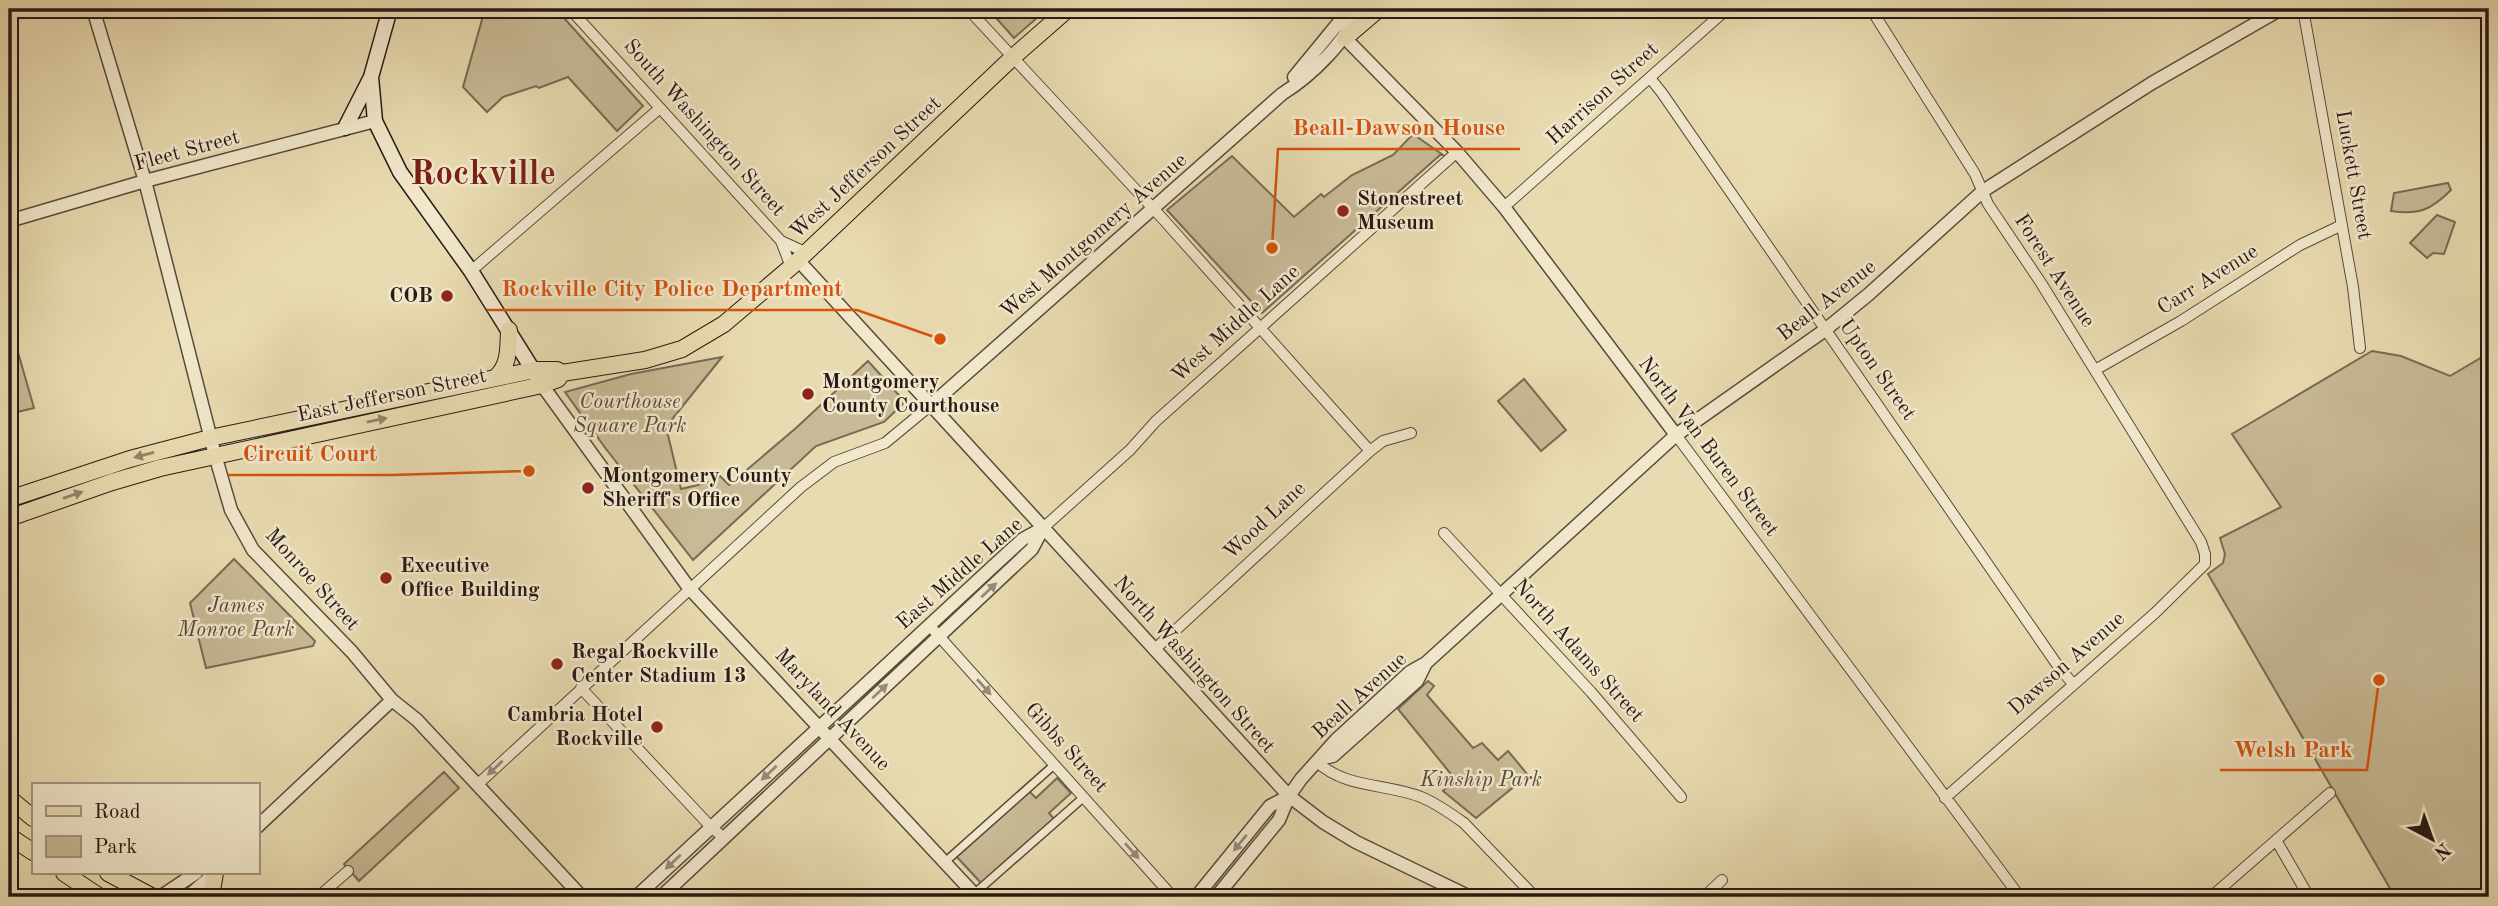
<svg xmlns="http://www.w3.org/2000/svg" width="2498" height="906" font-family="'Old Standard TT',serif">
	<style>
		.green { fill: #c8ba96; stroke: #786a56; stroke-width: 2 }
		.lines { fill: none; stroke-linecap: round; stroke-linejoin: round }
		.pedestrian-casing { stroke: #584a3c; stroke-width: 10 }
		.minor-casing { stroke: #584a3c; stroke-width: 12 }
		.tertiary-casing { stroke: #584a3c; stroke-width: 15 }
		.secondary-casing { stroke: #271915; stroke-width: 17 }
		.primary-casing { stroke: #271915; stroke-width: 18 }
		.pedestrian { stroke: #f1e8cc; stroke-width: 7 }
		.minor { stroke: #f1e8cc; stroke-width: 10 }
		.tertiary { stroke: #f1e8cc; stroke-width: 12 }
		.secondary { stroke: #f1e8cc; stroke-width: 14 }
		.primary { stroke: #e9dbb1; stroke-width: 16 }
		.oneway { fill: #92846b }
		.oneway2 { fill: #968b7a }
		.poi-dot { fill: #8f2418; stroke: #f1e8cc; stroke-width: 2.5 }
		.labels { text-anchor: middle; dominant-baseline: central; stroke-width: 5; stroke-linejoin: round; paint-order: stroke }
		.street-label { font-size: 21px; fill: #271915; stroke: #f1e8cc }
		.poi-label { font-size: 21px; font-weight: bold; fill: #271915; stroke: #f1e8cc; text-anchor: start }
		.park-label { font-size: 21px; font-style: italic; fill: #57493c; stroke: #f1e8cc }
		.town-label { font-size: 35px; font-weight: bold; fill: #7a1f14; stroke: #f1e8cc }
		.leader { fill: none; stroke: #d5530d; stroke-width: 2.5 }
		.callout-dot { fill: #d5530d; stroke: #f1e8cc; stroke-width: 2.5 }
		.callout-label { font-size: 23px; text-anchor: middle; font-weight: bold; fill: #d5530d; stroke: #f1e8cc; stroke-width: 5; stroke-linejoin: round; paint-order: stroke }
	</style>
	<rect width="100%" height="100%" fill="#e9dbb1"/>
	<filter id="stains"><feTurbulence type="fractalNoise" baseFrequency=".00286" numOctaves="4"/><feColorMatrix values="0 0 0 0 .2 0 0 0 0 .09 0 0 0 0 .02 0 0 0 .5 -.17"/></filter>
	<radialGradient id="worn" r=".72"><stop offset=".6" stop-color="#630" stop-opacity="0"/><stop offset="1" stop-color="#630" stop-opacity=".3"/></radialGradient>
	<path class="green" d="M 485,9 L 556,9 L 643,106 L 617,131 L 568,77 L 539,88 L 536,86 L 503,97 L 487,112 L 463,87 Z
		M 988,9 L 1047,9 L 1014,38 Z
		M 1413,134 L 1443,155 L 1440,155 L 1262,313 L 1167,210 L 1232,156 L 1294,217 L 1321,194 L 1324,197 L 1352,175 L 1393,155 Z
		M 2448,183 L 2451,190 C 2431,210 2419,215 2391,211 L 2394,193 Z
		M 2437,215 L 2455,222 L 2444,254 L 2433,253 L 2427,258 L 2410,243 Z
		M 9,321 L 34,408 L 9,414 Z
		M 2372,351 L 2401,356 L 2450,376 L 2489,353 L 2489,897 L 2395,897 L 2208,574 L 2223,563 L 2225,554 L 2220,538 L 2281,507 L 2232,434 Z
		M 722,357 L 669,423 L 667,431 L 681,489 L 714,481 L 720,476 L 729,485 L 796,428 L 868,361 L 905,402 L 884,422 L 816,446 L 693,560 L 606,449 L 565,392 L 631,374 Z
		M 1524,379 L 1566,430 L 1541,451 L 1498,401 Z
		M 234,559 L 315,641 L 313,646 L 206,668 L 190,603 Z
		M 1428,681 L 1434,686 L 1427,695 L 1473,748 L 1482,743 L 1498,760 L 1508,751 L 1528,775 L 1476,818 L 1443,791 L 1455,779 L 1398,709 Z
		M 444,772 L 459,788 L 359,881 L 344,864 Z
		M 1057,778 L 1071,793 L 1049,813 L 1055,820 L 983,885 L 955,855 L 1028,790 L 1036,798 Z"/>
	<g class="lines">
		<g class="pedestrian-casing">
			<path id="pedestrian" d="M 945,862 L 1054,765
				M 974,894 L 1084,797"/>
		</g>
		<g class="minor-casing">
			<path id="minor" d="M 570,9 L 781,241 L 807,253
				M 968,9 L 1162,218 L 1370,451
				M 1871,9 L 1975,174 L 1988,204 L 2041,283 L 2201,542 L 2205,554 L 2205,564 L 2155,613 L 1945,798
				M 2303,9 L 2353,287 L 2360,348
				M 1650,78 L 1662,93 L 2058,666 L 2073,684
				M 1504,207 L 1727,9
				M 781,241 L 791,267
				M 471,271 L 660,108
				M 2095,370 L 2181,321 L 2300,245 L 2342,225
				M 1676,435 L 2020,897
				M 1043,528 L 1130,450 L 1156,421 L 1457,152
				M 1444,533 L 1591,692 L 1681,797
				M 929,625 L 1173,897
				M 1154,650 L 1370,451 L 1383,441 L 1411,433
				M 581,688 L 711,827 L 724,838
				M 1317,762 C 1347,789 1385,783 1421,797 C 1436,803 1450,813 1464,823 L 1535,897
				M 477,785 L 801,487 L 834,462 L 885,443 L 931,405
				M 2276,840 L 2309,897
				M 318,897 L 348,871
				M 1704,897 L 1722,880
				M 2211,897 L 2330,793"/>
		</g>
		<g class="tertiary-casing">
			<path id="tertiary" d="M 93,9 L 145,181 L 215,455 L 231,510 L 253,550 L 352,652 L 392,700 L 417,720 L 582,897
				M 1345,38 L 1457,152 L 1504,207 L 1676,435
				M 1294,77 L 1340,21 L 1342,9
				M 9,221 L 145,181 L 375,121
				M 798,260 L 1289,796 L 1323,822 L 1356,842 L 1470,897
				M 542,385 L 689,588 L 977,897
				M 931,405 L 1282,94 C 1309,77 1350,40 1356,9
				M 1323,758 L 1333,756 L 1417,681 L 1426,663
				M 257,827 L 392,700
				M 160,897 L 196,873
				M 187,897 L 215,873
				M 636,897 L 1000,560 L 1023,539 L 1043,528
				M 661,897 L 1032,549 L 1043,528
				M 1196,897 L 1270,806 L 1289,796
				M 1216,897 L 1279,820 L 1289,796 L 1301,779 L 1336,740 L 1410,672 L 1426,663 L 1676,435 L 1825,330 L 1869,294 L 1983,191 L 2152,83 L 2281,9"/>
		</g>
		<g class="secondary-casing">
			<path id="secondary" d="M 390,9 L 371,77 L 375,121 L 400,172 L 471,271 L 538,378
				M 345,128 L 371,77"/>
		</g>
		<g class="primary-casing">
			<path id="primary" d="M 1345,38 L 1379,9
				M 495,378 C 510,365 508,349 509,330
				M 9,499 L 130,459 L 210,438 L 534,370 L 557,370 L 562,373 L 645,360 L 682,349 L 724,324 L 791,267 L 1012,58 L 1068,9
				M 9,518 L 112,482 L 160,468 L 542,385 L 558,379 L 562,373
				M 9,798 L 33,818
				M 9,836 L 33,852
				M 64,873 L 100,897
				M 108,873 L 153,897
				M 211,897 L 215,873"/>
		</g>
		<use href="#pedestrian" class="pedestrian"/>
		<use href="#minor" class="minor"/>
		<use href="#tertiary" class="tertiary"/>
		<use href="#secondary" class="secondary"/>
		<use href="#primary" class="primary"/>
	</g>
	<defs><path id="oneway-solid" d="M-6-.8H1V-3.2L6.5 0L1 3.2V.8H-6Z" transform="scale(1.75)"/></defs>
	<g class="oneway">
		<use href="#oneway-solid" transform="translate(377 420) rotate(-12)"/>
		<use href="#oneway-solid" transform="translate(144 455) rotate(166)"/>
		<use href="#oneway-solid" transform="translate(73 495) rotate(-19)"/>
	</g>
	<g class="oneway2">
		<use href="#oneway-solid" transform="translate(989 590) rotate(-43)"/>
		<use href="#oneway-solid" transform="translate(984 687) rotate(48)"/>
		<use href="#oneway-solid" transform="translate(880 691) rotate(-43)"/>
		<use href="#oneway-solid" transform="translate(495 768) rotate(137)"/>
		<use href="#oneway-solid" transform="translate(769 773) rotate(137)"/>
		<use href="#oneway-solid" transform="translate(1240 843) rotate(129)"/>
		<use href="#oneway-solid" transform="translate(1132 851) rotate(48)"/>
		<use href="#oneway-solid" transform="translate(673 862) rotate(137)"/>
	</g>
	<g class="poi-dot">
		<circle cx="1343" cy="211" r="7"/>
		<circle cx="447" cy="296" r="7"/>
		<circle cx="808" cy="394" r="7"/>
		<circle cx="588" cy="488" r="7"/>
		<circle cx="386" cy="578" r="7"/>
		<circle cx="557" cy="664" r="7"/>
		<circle cx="657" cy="727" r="7"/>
	</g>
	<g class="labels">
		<g class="street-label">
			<text transform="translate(1603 94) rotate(-42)">Harrison Street</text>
			<text transform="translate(704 128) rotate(48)">South Washington Street</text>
			<text transform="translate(187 151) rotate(-15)">Fleet Street</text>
			<text transform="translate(866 168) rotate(-43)">West Jefferson Street</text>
			<text transform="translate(2353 175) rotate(80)">Luckett Street</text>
			<text transform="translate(1094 236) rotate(-41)">West Montgomery Avenue</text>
			<text transform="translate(2054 271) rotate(57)">Forest Avenue</text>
			<text transform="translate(2208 280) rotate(-32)">Carr Avenue</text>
			<text transform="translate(1827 301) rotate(-38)">Beall Avenue</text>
			<text transform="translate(1236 324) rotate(-42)">West Middle Lane</text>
			<text transform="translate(1877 370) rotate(55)">Upton Street</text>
			<text transform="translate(392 396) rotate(-12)">East Jefferson Street</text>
			<text transform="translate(1708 447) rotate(53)">North Van Buren Street</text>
			<text transform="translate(1265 521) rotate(-43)">Wood Lane</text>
			<text transform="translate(960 574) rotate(-41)">East Middle Lane</text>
			<text transform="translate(312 580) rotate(48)">Monroe Street</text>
			<text transform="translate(1578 651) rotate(48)">North Adams Street</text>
			<text transform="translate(2067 664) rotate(-41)">Dawson Avenue</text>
			<text transform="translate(1194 665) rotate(48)">North Washington Street</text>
			<text transform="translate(1360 696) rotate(-42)">Beall Avenue</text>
			<text transform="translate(832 710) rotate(47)">Maryland Avenue</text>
			<text transform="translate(1066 748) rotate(48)">Gibbs Street</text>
		</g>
		<g class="poi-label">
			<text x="1357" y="199">Stonestreet<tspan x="1357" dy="24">Museum</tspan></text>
			<text x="433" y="296" text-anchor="end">COB</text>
			<text x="822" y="382">Montgomery<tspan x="822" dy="24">County Courthouse</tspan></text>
			<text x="602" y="476">Montgomery County<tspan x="602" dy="24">Sheriff's Office</tspan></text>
			<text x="400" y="566">Executive<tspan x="400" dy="24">Office Building</tspan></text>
			<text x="571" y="652">Regal Rockville<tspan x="571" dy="24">Center Stadium 13</tspan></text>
			<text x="643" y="715" text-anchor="end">Cambria Hotel<tspan x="643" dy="24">Rockville</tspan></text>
		</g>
		<g class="park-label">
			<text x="630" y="402">Courthouse<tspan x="630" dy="24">Square Park</tspan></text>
			<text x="236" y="606">James<tspan x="236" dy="24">Monroe Park</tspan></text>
			<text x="1481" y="780">Kinship Park</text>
		</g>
		<g class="town-label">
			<text x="483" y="174">Rockville</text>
		</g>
	</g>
	<path class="leader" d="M1272 248L1278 149H1520M940 339L857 310H487M529 471L391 475H228M2379 680L2367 770H2220"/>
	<g class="callout-dot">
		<circle cx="1272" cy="248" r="7"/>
		<circle cx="940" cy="339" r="7"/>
		<circle cx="529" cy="471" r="7"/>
		<circle cx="2379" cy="680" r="7"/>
	</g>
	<g class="callout-label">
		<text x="1399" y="135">Beall-Dawson House</text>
		<text x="672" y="296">Rockville City Police Department</text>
		<text x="310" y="461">Circuit Court</text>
		<text x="2293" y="757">Welsh Park</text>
	</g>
	<rect width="2498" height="906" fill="none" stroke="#e9dbb1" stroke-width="35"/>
	<rect x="10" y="10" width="2477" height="885" fill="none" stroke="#271915" stroke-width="3.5"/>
	<rect x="18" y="18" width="2463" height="871" fill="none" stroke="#271915" stroke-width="2"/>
	<rect x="32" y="783" width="228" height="91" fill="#f1e8cc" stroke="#a09583" stroke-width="2"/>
	<rect x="46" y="806" width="35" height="10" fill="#e9dbb1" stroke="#a09583" stroke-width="2"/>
	<text x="94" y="818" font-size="21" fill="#271915">Road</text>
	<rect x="46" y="836" width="35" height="21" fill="#c8ba96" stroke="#a09583" stroke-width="2"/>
	<text x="94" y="853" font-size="21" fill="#271915">Park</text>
	<g transform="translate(2432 839) rotate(139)" stroke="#f1e8cc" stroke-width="5" paint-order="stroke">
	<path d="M0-5L12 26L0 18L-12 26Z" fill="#271915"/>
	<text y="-10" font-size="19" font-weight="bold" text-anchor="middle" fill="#271915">N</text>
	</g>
	<rect width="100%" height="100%" filter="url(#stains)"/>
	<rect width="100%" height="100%" fill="url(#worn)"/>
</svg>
